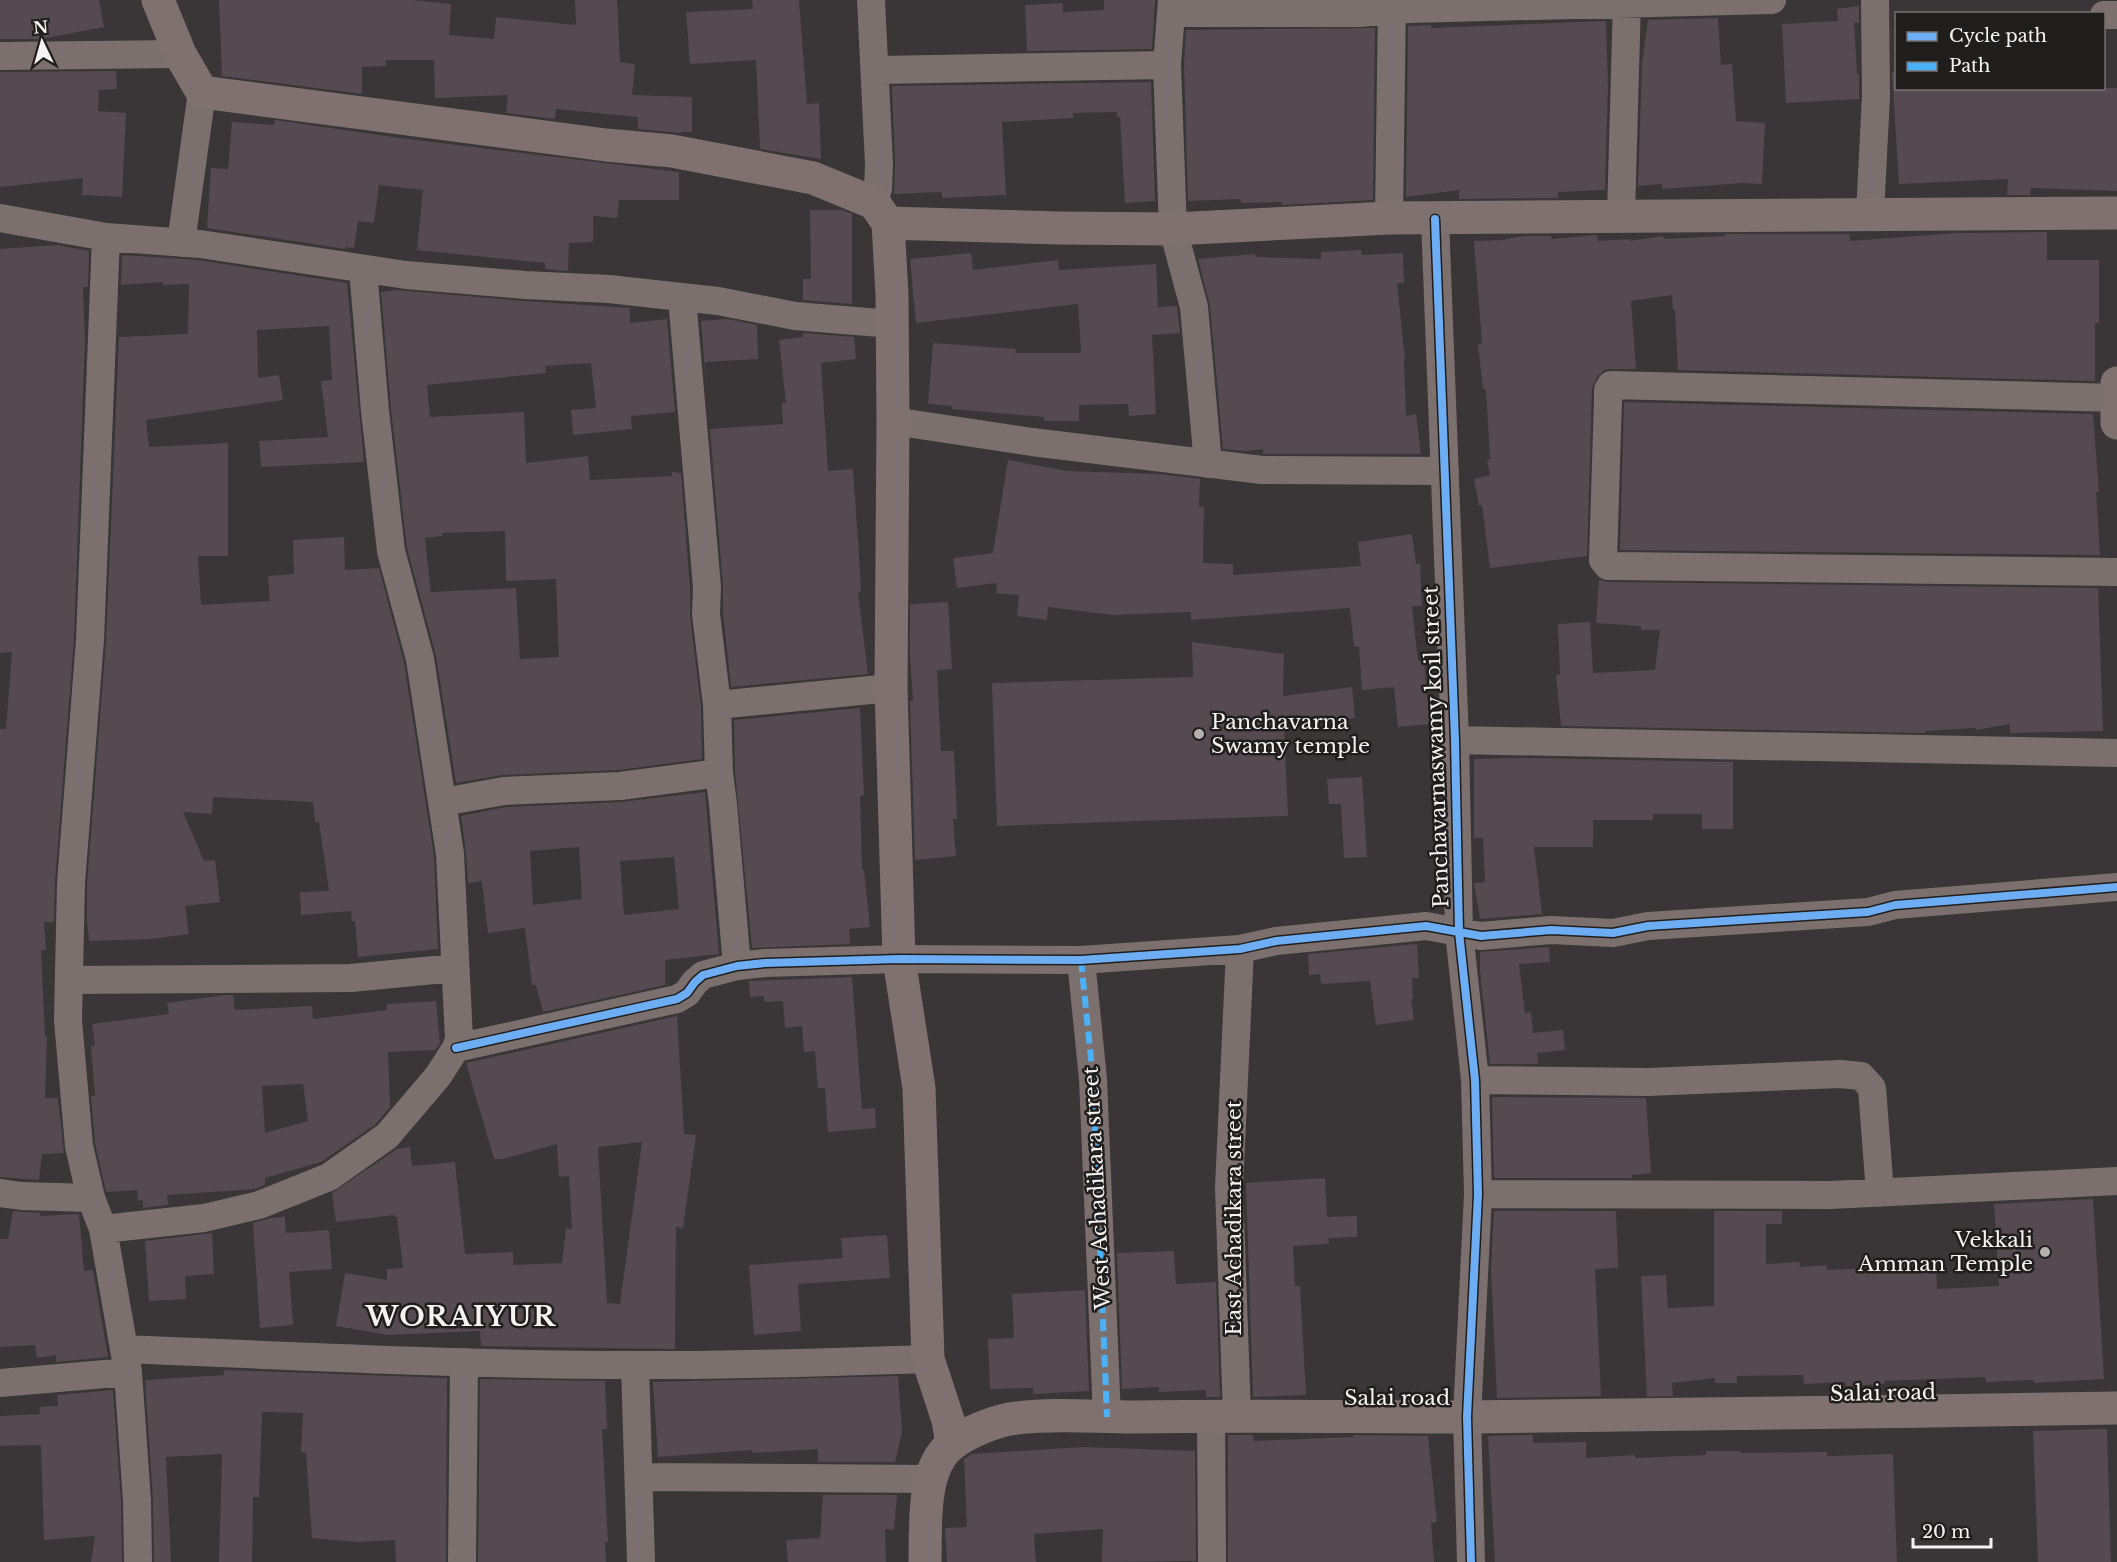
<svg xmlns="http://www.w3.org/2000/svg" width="2117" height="1562" font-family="'Libre Baskerville',serif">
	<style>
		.building { fill: #544a50; fill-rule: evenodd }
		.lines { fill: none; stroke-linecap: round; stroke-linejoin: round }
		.street { stroke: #7b706d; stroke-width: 28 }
		.secondary { stroke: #807171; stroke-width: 33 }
		.quiet { stroke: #4cb0f7; stroke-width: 6; stroke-dasharray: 12 6; stroke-linecap: butt }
		.cycleway-casing { stroke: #201d1d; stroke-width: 11 }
		.cycleway { stroke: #6dadf4; stroke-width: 8 }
		.poi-dot { fill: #b4b0b0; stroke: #201d1d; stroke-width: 2 }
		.labels { text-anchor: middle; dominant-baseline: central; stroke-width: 5; stroke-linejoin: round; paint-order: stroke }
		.poi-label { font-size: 21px; fill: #f6f2f2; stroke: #201d1d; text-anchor: start }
		.street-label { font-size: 21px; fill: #f6f2f2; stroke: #201d1d }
		.district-label { font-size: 27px; font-weight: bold; letter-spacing: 1.5px; fill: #f6f2f2; stroke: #201d1d }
	</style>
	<rect width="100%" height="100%" fill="#3a3536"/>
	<path class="building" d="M 0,0 L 99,0 L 104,27 L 41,39 L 0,39 Z
		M 219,0 L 413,0 L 451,4 L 449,35 L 494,39 L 496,17 L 576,25 L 575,0 L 617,0 L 620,62 L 635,64 L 632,95 L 692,97 L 692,132 L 680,132 L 680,133 L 638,129 L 638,117 L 556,109 L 555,119 L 506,113 L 508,95 L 435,98 L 434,60 L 386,60 L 386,66 L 362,67 L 362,94 L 222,76 Z
		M 752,0 L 799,0 L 807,104 L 819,103 L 821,159 L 760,149 L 756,60 L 690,64 L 686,12 L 753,9 Z
		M 1104,0 L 1155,0 L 1152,49 L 1027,51 L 1025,5 L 1063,3 L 1063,12 L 1104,10 Z
		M 1859,6 L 1859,23 L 1854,23 L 1857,74 L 1859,74 L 1859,99 L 1786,103 L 1782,24 L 1838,21 L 1837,9 Z
		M 1718,18 L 1721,65 L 1732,64 L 1736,121 L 1765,123 L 1762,184 L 1743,183 L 1662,189 L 1662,184 L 1638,186 L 1642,63 L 1648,20 Z
		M 1606,21 L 1608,86 L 1605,190 L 1558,192 L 1558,198 L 1459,199 L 1459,190 L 1406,197 L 1408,26 L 1431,25 L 1431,28 Z
		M 1375,28 L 1373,200 L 1282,205 L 1282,202 L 1241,203 L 1241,199 L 1188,201 L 1184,65 L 1186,30 Z
		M 116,71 L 117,89 L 99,90 L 98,111 L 126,113 L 122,197 L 82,195 L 83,178 L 0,187 L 0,72 Z
		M 1892,72 L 1896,72 L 1896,88 L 2117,88 L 2117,191 L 2031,188 L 2030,195 L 2007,195 L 2008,179 L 1899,184 Z
		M 1151,82 L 1155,201 L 1125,203 L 1120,117 L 1117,117 L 1117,112 L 1073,113 L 1073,118 L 1002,122 L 1006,195 L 942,198 L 942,192 L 894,194 L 895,163 L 892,86 Z
		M 275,120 L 400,138 L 679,172 L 679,200 L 619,200 L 617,218 L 593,216 L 593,242 L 569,243 L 568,271 L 545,269 L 545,263 L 417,250 L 423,190 L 379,185 L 374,223 L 358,221 L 354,248 L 346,247 L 346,249 L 207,228 L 211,168 L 228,169 L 232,122 L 274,125 Z
		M 810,210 L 842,210 L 852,214 L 852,304 L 803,300 L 803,279 L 811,279 Z
		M 2047,232 L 2047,260 L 2099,260 L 2099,323 L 2095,323 L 2095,381 L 1678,370 L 1675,310 L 1673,310 L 1672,295 L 1631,301 L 1636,369 L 1611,369 L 1604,370 L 1597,377 L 1592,389 L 1587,556 L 1490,568 L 1482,505 L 1479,506 L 1474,479 L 1490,475 L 1487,460 L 1490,459 L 1486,389 L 1483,389 L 1478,344 L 1482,343 L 1474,241 L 1506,240 L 1506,239 L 1524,236 L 1551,236 L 1552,239 L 1597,235 L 1598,241 L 1630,239 L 1630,241 L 1663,236 L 1664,239 L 1725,236 L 1725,234 L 1849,234 L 1850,241 L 1957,233 Z
		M 57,245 L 89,251 L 88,287 L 83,287 L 85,339 L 74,639 L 55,882 L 54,922 L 44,922 L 46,950 L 41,950 L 45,1036 L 47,1036 L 45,1098 L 58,1098 L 64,1153 L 42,1154 L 39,1180 L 0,1177 L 0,729 L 6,729 L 12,652 L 0,653 L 0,249 Z
		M 1361,250 L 1362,255 L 1403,253 L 1404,283 L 1397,283 L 1405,359 L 1404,359 L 1406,416 L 1416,414 L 1421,454 L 1263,454 L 1263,449 L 1246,451 L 1223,449 L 1210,306 L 1198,259 L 1255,254 L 1255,257 L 1321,259 L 1321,252 Z
		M 971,253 L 973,270 L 1058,260 L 1059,270 L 1156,264 L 1158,307 L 1177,306 L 1180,333 L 1152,335 L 1156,414 L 1129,416 L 1128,404 L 1079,405 L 1079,421 L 1044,421 L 1044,417 L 952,409 L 952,406 L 928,404 L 933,343 L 1016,349 L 1015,353 L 1081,353 L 1078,304 L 916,323 L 910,259 Z
		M 122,255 L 198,260 L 347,283 L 364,462 L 261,467 L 259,441 L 328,437 L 321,381 L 332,380 L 329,326 L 257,330 L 258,378 L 279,375 L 283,400 L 146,420 L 149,447 L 228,443 L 228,556 L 198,556 L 201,605 L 270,601 L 268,576 L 294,574 L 293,540 L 344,537 L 345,570 L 379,568 L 404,662 L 434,856 L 438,949 L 358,957 L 355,921 L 352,921 L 351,911 L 301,915 L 300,892 L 329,891 L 319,822 L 315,822 L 313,802 L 213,797 L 212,814 L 183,812 L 204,861 L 215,860 L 220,902 L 185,906 L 189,934 L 151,939 L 89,941 L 87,921 L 87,884 L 106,641 L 119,337 L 188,334 L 189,284 L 163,285 L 163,282 L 121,285 Z
		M 396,290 L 524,301 L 630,308 L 630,323 L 667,319 L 675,412 L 631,416 L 632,429 L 573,435 L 571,410 L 596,408 L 591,363 L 545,366 L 546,373 L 427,385 L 430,417 L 524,412 L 526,463 L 588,456 L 590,480 L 672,476 L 672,472 L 681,473 L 690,587 L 690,616 L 701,706 L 702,759 L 619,770 L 503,775 L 456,783 L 436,656 L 407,548 L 391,409 L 381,292 ZM 505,531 L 506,581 L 556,579 L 559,657 L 520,659 L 516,588 L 431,592 L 425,538 L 442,536 L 442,533 Z
		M 727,319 L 757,325 L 758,359 L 705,362 L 707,396 L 701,321 Z
		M 803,333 L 854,337 L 856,359 L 821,363 L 828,471 L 853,469 L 859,555 L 861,592 L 858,592 L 868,674 L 731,687 L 723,613 L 723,586 L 710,429 L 783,424 L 782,403 L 786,403 L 779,340 L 803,337 Z
		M 1624,402 L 2093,414 L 2099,492 L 2096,492 L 2100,555 L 1620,550 Z
		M 1008,460 L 1067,471 L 1159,474 L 1200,479 L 1199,507 L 1204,507 L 1203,563 L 1233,564 L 1233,575 L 1361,566 L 1358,542 L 1412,534 L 1416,564 L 1420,563 L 1422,606 L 1412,606 L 1418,661 L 1424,661 L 1430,724 L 1398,727 L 1394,687 L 1362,690 L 1359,646 L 1354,647 L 1350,608 L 1191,620 L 1191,612 L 1112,615 L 1048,607 L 1047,620 L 1017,616 L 1019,595 L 996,593 L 997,583 L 957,588 L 953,558 L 993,553 Z
		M 1599,580 L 1608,582 L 2098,588 L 2103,731 L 2010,733 L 2010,724 L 1976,730 L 1976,728 L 1925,731 L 1925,733 L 1561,726 L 1556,675 L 1560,674 L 1558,624 L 1590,622 L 1593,673 L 1655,670 L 1660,630 L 1641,630 L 1641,626 L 1596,623 Z
		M 948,602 L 952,669 L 937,670 L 941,751 L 954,751 L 957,819 L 953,819 L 956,856 L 915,860 L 910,701 L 913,701 L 910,655 L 910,604 Z
		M 1192,642 L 1284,654 L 1283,696 L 1352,687 L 1355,718 L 1284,727 L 1288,816 L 997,826 L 992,683 L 1193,677 Z
		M 860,708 L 864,795 L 860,796 L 862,870 L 864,870 L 870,927 L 849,929 L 850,944 L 752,948 L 735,772 L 734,720 Z
		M 1522,758 L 1733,762 L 1733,829 L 1702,829 L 1702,814 L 1653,814 L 1653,820 L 1593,820 L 1593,847 L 1534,847 L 1542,914 L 1480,919 L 1474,883 L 1485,882 L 1483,838 L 1474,838 L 1474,759 Z
		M 1362,777 L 1367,857 L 1344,858 L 1341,804 L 1329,804 L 1327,779 Z
		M 705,792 L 719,954 L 665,960 L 665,985 L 543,1012 L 536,985 L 532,985 L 525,928 L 488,933 L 482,881 L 468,883 L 466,852 L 461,816 L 506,807 L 621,802 ZM 579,847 L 582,899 L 533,905 L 530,851 ZM 674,857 L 679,909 L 624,915 L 620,861 Z
		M 1417,944 L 1419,978 L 1412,978 L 1413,999 L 1411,999 L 1414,1020 L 1376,1025 L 1370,981 L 1321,984 L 1320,974 L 1309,975 L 1308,954 Z
		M 1549,947 L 1550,962 L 1519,964 L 1525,1013 L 1531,1012 L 1533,1033 L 1563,1030 L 1565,1050 L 1537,1053 L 1538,1064 L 1490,1064 L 1480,971 L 1480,952 Z
		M 852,977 L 862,1109 L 875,1108 L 876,1128 L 828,1132 L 825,1088 L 818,1088 L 815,1051 L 804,1052 L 802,1026 L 785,1028 L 783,1001 L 764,1002 L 764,996 L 750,997 L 749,981 Z
		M 226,995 L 233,995 L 235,1010 L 312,1006 L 313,1019 L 387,1010 L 387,1004 L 436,1001 L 440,1043 L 435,1050 L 388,1052 L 390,1107 L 376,1124 L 321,1162 L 265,1178 L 265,1185 L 255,1189 L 167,1195 L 168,1205 L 143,1208 L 143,1200 L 138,1201 L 137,1190 L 106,1192 L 95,1143 L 91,1096 L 95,1096 L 91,1046 L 95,1046 L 92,1024 L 169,1014 L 167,1003 ZM 303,1084 L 308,1121 L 265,1133 L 262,1086 Z
		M 677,1016 L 684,1134 L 696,1135 L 683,1228 L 676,1227 L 675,1349 L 481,1346 L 480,1331 L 388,1335 L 336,1326 L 345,1273 L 387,1280 L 387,1269 L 403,1268 L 397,1217 L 395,1217 L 394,1215 L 336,1222 L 332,1193 L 397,1149 L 410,1147 L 412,1166 L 455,1162 L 465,1254 L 513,1252 L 513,1265 L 562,1263 L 566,1228 L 572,1229 L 569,1176 L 559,1177 L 557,1144 L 503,1159 L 494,1159 L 466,1063 ZM 642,1142 L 620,1304 L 607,1303 L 598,1147 Z
		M 1492,1097 L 1646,1098 L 1651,1173 L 1632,1175 L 1632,1178 L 1494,1178 Z
		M 1325,1178 L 1327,1217 L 1357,1216 L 1357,1237 L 1328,1238 L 1329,1244 L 1293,1246 L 1295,1286 L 1300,1286 L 1306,1395 L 1253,1397 L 1246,1183 Z
		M 2093,1199 L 2104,1379 L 2034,1383 L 2033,1380 L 1986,1382 L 1985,1377 L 1884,1381 L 1884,1384 L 1846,1386 L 1846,1382 L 1804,1384 L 1803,1375 L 1737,1376 L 1737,1383 L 1715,1383 L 1715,1378 L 1672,1383 L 1673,1396 L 1647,1397 L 1641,1276 L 1666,1275 L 1668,1308 L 1714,1306 L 1714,1211 L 1782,1211 L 1782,1224 L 1766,1224 L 1766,1264 L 1799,1262 L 1800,1267 L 1827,1265 L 1827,1270 L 1893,1267 L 1893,1261 L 1936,1259 L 1937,1289 L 1999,1286 L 1994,1204 Z
		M 13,1211 L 40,1213 L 40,1216 L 79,1214 L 84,1271 L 93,1270 L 108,1357 L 56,1362 L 56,1355 L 37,1358 L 35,1345 L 0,1347 L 0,1239 L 8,1239 Z
		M 1494,1211 L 1616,1211 L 1618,1268 L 1595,1269 L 1601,1396 L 1497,1398 L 1491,1269 Z
		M 285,1217 L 286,1233 L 329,1230 L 332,1269 L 289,1272 L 293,1325 L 260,1328 L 253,1223 L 271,1218 Z
		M 212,1233 L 214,1274 L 185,1276 L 186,1299 L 149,1301 L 145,1241 Z
		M 887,1235 L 890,1278 L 798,1284 L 801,1331 L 754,1335 L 749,1265 L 843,1258 L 841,1238 Z
		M 1174,1251 L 1176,1284 L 1216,1282 L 1220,1397 L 1206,1397 L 1206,1390 L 1159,1392 L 1159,1387 L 1122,1389 L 1117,1253 Z
		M 1085,1290 L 1089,1391 L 1033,1394 L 1033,1388 L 990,1389 L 988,1339 L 1014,1338 L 1012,1294 Z
		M 224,1370 L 447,1378 L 446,1562 L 396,1562 L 395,1540 L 357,1542 L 312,1538 L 306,1453 L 301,1452 L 303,1413 L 262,1412 L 259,1497 L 253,1497 L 252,1562 L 219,1562 L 222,1454 L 166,1457 L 171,1562 L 154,1562 L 153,1500 L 145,1380 L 224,1375 Z
		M 898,1376 L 902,1432 L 895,1462 L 818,1462 L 818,1449 L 753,1453 L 752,1450 L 658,1457 L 653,1382 Z
		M 480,1379 L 605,1381 L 607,1429 L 602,1429 L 608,1542 L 605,1542 L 606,1562 L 478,1562 Z
		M 113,1390 L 121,1502 L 122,1562 L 91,1562 L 95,1536 L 44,1540 L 41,1445 L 0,1446 L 0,1416 L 40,1414 L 39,1407 L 58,1406 L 57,1395 Z
		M 2107,1429 L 2111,1562 L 2038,1562 L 2033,1431 Z
		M 1228,1435 L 1253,1435 L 1254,1441 L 1353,1437 L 1353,1435 L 1428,1436 L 1437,1522 L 1431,1523 L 1434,1562 L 1228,1562 Z
		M 1533,1435 L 1533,1443 L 1586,1442 L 1586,1458 L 1635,1455 L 1635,1458 L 1706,1455 L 1706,1451 L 1741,1451 L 1741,1453 L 1827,1452 L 1827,1456 L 1893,1454 L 1897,1562 L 1495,1562 L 1488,1436 Z
		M 1083,1447 L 1195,1451 L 1196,1561 L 1102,1562 L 1103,1529 L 1034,1534 L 1036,1562 L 947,1562 L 945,1528 L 967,1527 L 964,1459 L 972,1454 Z
		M 823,1495 L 897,1495 L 894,1530 L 885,1529 L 886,1562 L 788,1562 L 786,1540 L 820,1538 Z"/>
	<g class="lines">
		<path class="street" d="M 871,0 L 879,164 L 878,189 L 874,203
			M 1172,0 L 1167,65 L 1173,229 L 1194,307 L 1208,464
			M 1173,13 L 1359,13 L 1408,9 L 1772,0
			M 2104,15 L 2117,15
			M 0,56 L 180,54
			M 876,70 L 1167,65
			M 1870,214 L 1876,96 L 1875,0
			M 1621,215 L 1627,0
			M 0,218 L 106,237 L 200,244 L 406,275 L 525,285 L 609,289 L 718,301 L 795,316 L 892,324
			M 1389,218 L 1392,0
			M 1435,219 L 1455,740 L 1459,932 L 1475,1080 L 1478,1194 L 1467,1417 L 1471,1562
			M 106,237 L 90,640 L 71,883 L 68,1020 L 79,1146 L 91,1198 L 103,1229 L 128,1372 L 137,1501 L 138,1562
			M 181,243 L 202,92
			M 682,298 L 707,587 L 706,614 L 717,705 L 719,773 L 723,804 L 737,966
			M 2117,398 L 1611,385 L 1608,390 L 1608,399 L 1603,560 L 1608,566 L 1617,566 L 2117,572
			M 893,421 L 1032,442 L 1262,470 L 1445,471
			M 717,705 L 891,688
			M 1455,740 L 2117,753
			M 443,802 L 504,791 L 620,786 L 719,773
			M 1081,960 L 1093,1079 L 1107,1417
			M 70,980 L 351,978 L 455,968
			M 456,1048 L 677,999 L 687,993 L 695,982 L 703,975 L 737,966 L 765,963 L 899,959 L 1081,960 L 1240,949 L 1276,941 L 1426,926 L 1481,936 L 1551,930 L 1613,933 L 1648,926 L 1868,912 L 1895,905 L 2117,887
			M 1475,1080 L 1648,1082 L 1840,1074 L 1861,1076 L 1872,1088 L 1880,1193
			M 0,1193 L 22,1196 L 91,1198
			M 1478,1194 L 1830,1195 L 2117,1181
			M 103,1229 L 204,1218 L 259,1205 L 329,1177 L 387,1136 L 438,1076 L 456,1048 L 459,1039 L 450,854 L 420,659 L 391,551 L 375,411 L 363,269
			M 125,1349 C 296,1356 466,1365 637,1365 C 734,1366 831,1362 928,1359
			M 635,1365 L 641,1562
			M 0,1383 L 128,1372
			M 1211,1415 L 1212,1562
			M 1237,1415 L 1229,1188 L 1240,949
			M 639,1477 L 931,1479
			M 462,1562 L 464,1362"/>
		<path class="secondary" d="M 158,0 L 180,54 L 202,92 L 606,145 L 672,151 L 813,178 L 874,203 L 888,223 L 892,295 L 893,421 L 891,688 L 899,959 L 919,1088 L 928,1359 L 948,1420 L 952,1444
			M 888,223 L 1059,228 L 1173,229 L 1389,218 L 2117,213
			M 2117,383 L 2117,423
			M 925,1562 C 926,1527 921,1469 951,1445 C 967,1432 997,1420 1017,1418 C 1055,1413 1095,1417 1134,1417 C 1245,1415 1355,1417 1466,1417 C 1683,1416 1900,1411 2117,1408"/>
		<path class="quiet" d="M 1081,960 L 1093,1079 L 1107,1417"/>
		<g class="cycleway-casing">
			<path id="cycleway" d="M 1435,219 L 1455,740 L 1459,932 L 1475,1080 L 1478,1194 L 1467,1417 L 1471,1562
				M 456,1048 L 677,999 L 687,993 L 695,982 L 703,975 L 737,966 L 765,963 L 899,959 L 1081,960 L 1240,949 L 1276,941 L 1426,926 L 1481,936 L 1551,930 L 1613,933 L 1648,926 L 1868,912 L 1895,905 L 2117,887"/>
		</g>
		<use href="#cycleway" class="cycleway"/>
	</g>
	<g class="poi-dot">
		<circle cx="1199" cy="734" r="6"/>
		<circle cx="2045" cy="1252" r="6"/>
	</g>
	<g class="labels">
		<g class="poi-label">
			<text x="1211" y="722">Panchavarna<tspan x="1211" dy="24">Swamy temple</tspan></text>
			<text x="2033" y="1240" text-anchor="end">Vekkali<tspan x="2033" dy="24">Amman Temple</tspan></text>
		</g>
		<g class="street-label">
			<text transform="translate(1436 747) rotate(-92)">Panchavarnaswamy koil street</text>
			<text transform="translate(1097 1188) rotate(-93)">West Achadikara street</text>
			<text transform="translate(1234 1218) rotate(-90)">East Achadikara street</text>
			<text transform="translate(1883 1393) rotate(-1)">Salai road</text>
			<text x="1397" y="1398">Salai road</text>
		</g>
		<g class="district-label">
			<text x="461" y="1316">WORAIYUR</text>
		</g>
	</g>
	<rect x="1895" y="12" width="210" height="78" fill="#201d1d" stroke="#767272" stroke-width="1.5"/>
	<rect x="1907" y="32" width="30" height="9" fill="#6dadf4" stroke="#767272" stroke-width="1.5"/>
	<text x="1949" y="42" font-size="18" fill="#f6f2f2">Cycle path</text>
	<rect x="1907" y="62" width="30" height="9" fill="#4cb0f7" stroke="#767272" stroke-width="1.5"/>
	<text x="1949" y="72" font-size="18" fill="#f6f2f2">Path</text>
	<g transform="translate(42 42) rotate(355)" stroke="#201d1d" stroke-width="4.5" paint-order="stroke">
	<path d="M0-4.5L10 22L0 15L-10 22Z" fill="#f6f2f2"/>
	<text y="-9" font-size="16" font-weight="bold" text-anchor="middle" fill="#f6f2f2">N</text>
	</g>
	<path d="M1913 1538v9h78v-9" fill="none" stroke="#f6f2f2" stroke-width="3"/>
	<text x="1922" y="1538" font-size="18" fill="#f6f2f2" stroke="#201d1d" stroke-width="4.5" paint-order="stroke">20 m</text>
</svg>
